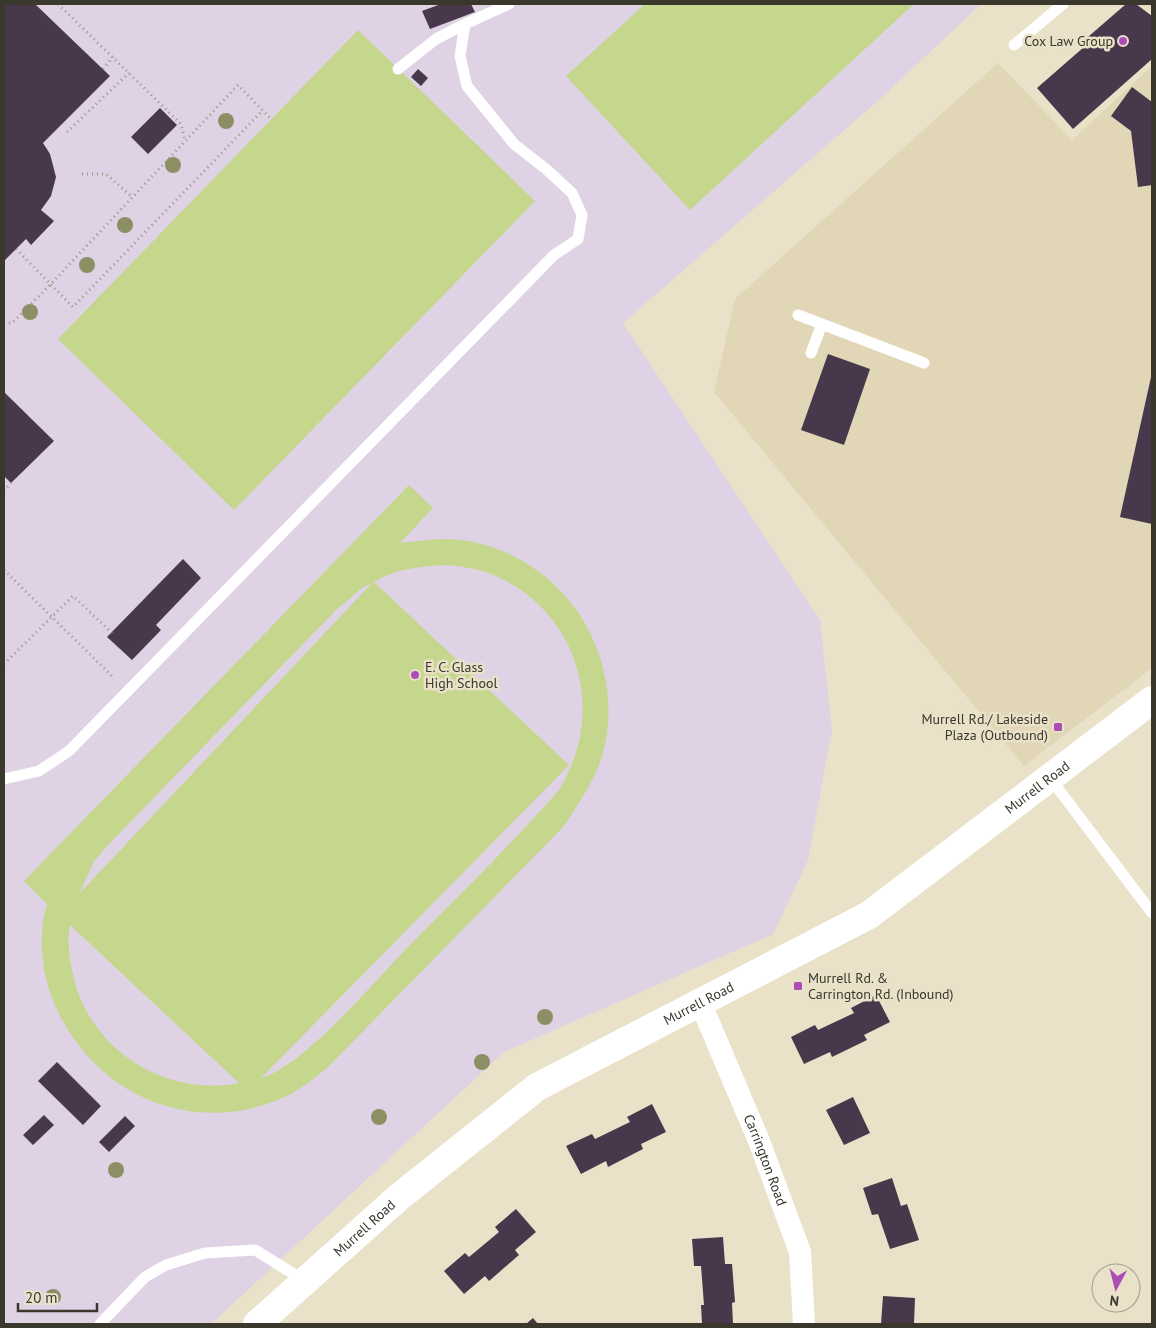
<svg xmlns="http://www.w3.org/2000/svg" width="1156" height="1328" font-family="'PT Sans',sans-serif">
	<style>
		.built { fill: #e1d7b7 }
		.education { fill: #dfd2e5 }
		.green { fill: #c4d78c; fill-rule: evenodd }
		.building { fill: #47394b }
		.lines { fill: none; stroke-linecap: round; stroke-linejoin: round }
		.path { stroke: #9c9684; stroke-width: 3; stroke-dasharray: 1 4; stroke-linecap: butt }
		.service { stroke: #fff; stroke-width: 11 }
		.minor { stroke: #fff; stroke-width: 22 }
		.tertiary { stroke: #fff; stroke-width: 28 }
		.tree { fill: #8c8e64 }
		.poi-dot { fill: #ac4db5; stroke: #e9e1c8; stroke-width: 2 }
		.labels { text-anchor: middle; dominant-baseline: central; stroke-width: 5; stroke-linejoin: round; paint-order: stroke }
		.poi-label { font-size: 14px; fill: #3a372d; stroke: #e9e1c8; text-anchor: end }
		.street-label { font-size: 14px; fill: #3a372d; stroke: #e9e1c8 }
	</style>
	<rect width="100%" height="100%" fill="#e9e1c8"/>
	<path class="built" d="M 998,63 L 1072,140 L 1152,66 L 1152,668 L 1024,766 L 714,392 L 735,299 Z"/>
	<path class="education" d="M 4,4 L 981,4 L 881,98 L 623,323 L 820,620 L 832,730 L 808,860 L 773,934 L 504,1052 L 211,1324 L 4,1324 Z"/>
	<path class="green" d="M 645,4 L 914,4 L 690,210 L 566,76 Z
		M 358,30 L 535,201 L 234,510 L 58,339 Z
		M 409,485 L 433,508 L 400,543 C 420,541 440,537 461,540 C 560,553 627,651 604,749 C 597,778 580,801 564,826 L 326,1069 C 313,1079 300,1090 285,1097 C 200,1135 107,1102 63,1021 C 43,987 36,942 47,904 L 24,881 ZM 448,565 C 464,567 481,569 496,576 C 580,614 607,712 559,790 C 511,845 458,896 407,948 C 373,983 304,1066 261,1078 L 569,765 L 374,582 C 397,568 422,566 448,565 ZM 372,583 L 79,894 L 94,861 L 109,844 L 336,610 L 362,588 ZM 70,925 L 239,1083 C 163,1098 86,1047 72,970 C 69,956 67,939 70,925 Z"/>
	<path class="building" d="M 4,4 L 35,4 L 110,76 L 43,143 L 50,154 L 56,177 L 51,196 L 41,210 L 54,221 L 31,245 L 26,239 L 4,261 Z
		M 441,4 L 471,4 L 475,12 L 430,29 L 422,11 Z
		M 1126,4 L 1136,4 L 1152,16 L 1152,59 L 1073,129 L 1037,88 L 1084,47 L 1081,43 Z
		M 418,69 L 428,78 L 421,86 L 411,77 Z
		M 1132,87 L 1152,102 L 1152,185 L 1138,187 L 1131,131 L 1111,116 Z
		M 160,108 L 177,125 L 148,154 L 131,137 Z
		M 828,354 L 870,369 L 844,445 L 801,430 Z
		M 1151,377 L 1152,377 L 1152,524 L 1120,517 Z
		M 4,392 L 54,441 L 11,483 L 4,476 Z
		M 183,559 L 201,578 L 156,625 L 161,630 L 132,660 L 107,637 Z
		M 876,995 L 890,1022 L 864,1035 L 867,1040 L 832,1057 L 830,1052 L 804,1064 L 791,1037 L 815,1025 L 818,1030 L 854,1013 L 851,1008 Z
		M 57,1062 L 101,1106 L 83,1125 L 38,1081 Z
		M 853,1097 L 870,1133 L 844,1145 L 826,1110 Z
		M 652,1104 L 666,1132 L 641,1144 L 643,1149 L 608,1167 L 606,1161 L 581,1174 L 566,1146 L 592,1134 L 595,1139 L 630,1122 L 627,1117 Z
		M 44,1115 L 54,1125 L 33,1145 L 23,1135 Z
		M 125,1116 L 135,1126 L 109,1152 L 99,1142 Z
		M 892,1178 L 901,1206 L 907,1204 L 919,1240 L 890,1249 L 878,1214 L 872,1215 L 863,1188 Z
		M 516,1209 L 536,1232 L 515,1250 L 519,1255 L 489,1281 L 485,1276 L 464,1294 L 444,1271 L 465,1253 L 469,1257 L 499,1232 L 495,1227 Z
		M 723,1237 L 725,1264 L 732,1264 L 735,1302 L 732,1303 L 733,1324 L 702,1324 L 701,1305 L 704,1305 L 701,1266 L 694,1266 L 692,1239 Z
		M 883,1296 L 915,1298 L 914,1324 L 881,1324 Z
		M 533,1318 L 538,1324 L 526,1324 Z"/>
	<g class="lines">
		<path class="path" d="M 58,4 L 181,124 L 185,140
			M 103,69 L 113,57
			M 67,132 L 129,73
			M 82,174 L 106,174 L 131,196
			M 16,249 L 73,307 L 263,110
			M 4,324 L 13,322 L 50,285 L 238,85 L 271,119
			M 4,491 L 11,483
			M 4,570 L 114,678
			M 4,664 L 73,596 L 112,633"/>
		<path class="service" d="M 1014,45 L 1063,4
			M 398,69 L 436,39 L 465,24
			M 798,315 L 924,363
			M 811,353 L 822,324
			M 1050,778 L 1152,913
			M 4,779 L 39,771 L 69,751 L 554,255 L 578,239 L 582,215 L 572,193 L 546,169 L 514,144 L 467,86 L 460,56 L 465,24 L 509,4
			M 100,1324 L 145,1277 L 166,1265 L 205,1253 L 255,1250 L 305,1281"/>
		<path class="minor" id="s1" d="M 700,1002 L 759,1141 L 800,1252 L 804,1324"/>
		<path class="tertiary" id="s2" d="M 257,1324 L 399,1197 L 537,1087 L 869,915 L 1152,700"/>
	</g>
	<g class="tree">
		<circle cx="226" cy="121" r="8"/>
		<circle cx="173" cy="165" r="8"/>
		<circle cx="125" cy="225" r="8"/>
		<circle cx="87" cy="265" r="8"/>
		<circle cx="30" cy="312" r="8"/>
		<circle cx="545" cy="1017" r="8"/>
		<circle cx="482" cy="1062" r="8"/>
		<circle cx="379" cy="1117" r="8"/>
		<circle cx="116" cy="1170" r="8"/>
		<circle cx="53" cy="1297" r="8"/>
	</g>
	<g class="poi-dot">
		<circle cx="1123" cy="41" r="5"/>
		<circle cx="415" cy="675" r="5"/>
		<rect x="1053" y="722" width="10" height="10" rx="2.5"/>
		<rect x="793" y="981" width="10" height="10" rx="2.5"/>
	</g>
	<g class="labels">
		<g class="poi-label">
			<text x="1113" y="41">Cox Law Group</text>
			<text x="425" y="667" text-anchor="start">E. C. Glass<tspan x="425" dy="16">High School</tspan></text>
			<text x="1048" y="719">Murrell Rd./ Lakeside<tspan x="1048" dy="16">Plaza (Outbound)</tspan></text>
			<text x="808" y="978" text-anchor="start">Murrell Rd. &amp;<tspan x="808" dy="16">Carrington Rd. (Inbound)</tspan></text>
		</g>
		<g class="street-label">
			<text stroke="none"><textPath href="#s2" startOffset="952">Murrell Road</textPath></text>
			<text stroke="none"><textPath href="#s2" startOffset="549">Murrell Road</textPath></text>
			<text stroke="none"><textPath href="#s1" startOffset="171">Carrington Road</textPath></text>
			<text stroke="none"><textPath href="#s2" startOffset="144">Murrell Road</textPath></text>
		</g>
	</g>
	<rect width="1156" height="1328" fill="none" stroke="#3a372d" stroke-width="10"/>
	<g transform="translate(1116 1288) rotate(187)"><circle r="24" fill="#e9e1c8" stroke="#a39d8a"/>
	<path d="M0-4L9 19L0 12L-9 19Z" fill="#ac4db5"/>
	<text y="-8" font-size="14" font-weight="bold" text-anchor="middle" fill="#3a372d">N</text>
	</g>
	<path d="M18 1303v8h79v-8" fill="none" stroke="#3a372d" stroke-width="2.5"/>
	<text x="25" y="1303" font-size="15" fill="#3a372d" stroke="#e9e1c8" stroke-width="4" paint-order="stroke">20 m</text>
</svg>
